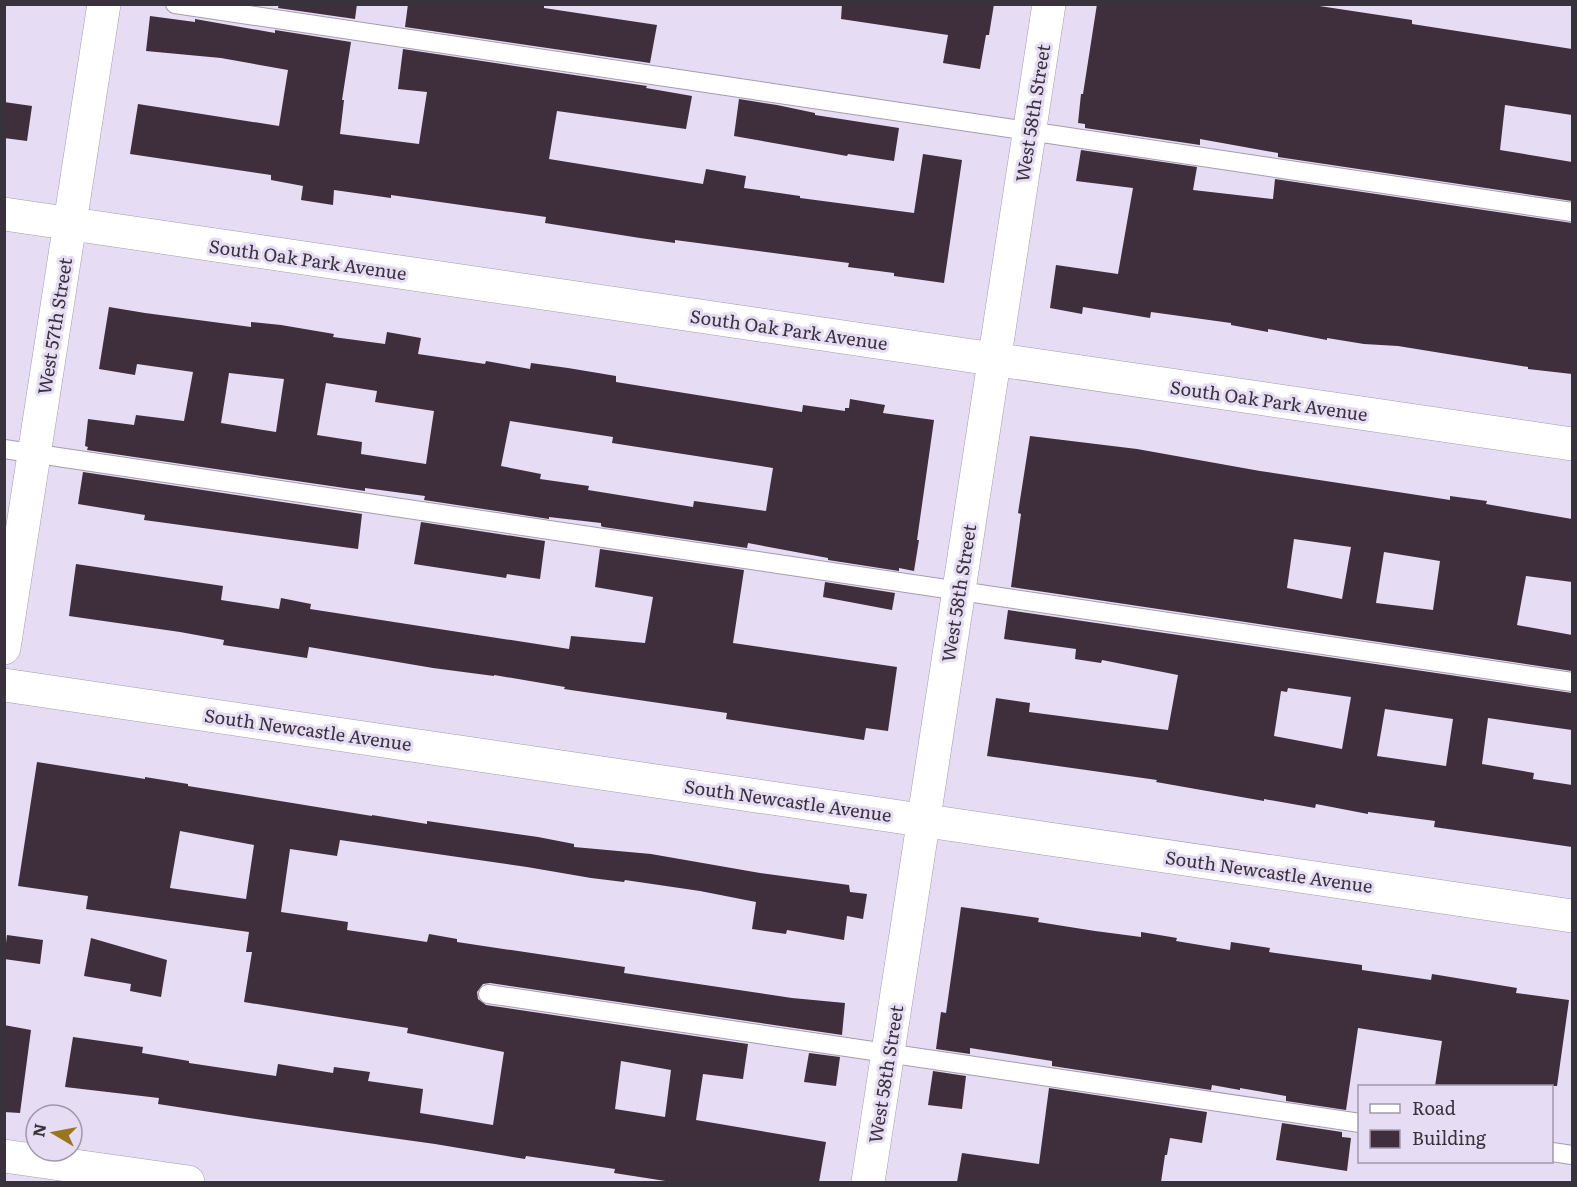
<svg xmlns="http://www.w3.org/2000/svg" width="1577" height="1187" font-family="Literata,serif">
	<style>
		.building { fill: #3f2e3c; fill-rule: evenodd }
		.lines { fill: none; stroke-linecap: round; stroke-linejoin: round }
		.service-casing { stroke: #a59bb1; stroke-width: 20 }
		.minor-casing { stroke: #a59bb1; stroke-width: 34 }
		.service { stroke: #fff; stroke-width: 18 }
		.minor { stroke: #fff; stroke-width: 33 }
		.labels { text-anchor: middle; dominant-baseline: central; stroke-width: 6; stroke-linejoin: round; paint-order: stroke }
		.street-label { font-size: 18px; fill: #37323c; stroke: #e6dcf3 }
	</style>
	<rect width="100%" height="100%" fill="#e6dcf3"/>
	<path class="building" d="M 279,4 L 357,4 L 355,19 L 278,8 Z
		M 408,4 L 544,4 L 544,8 L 657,25 L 650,63 L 405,27 Z
		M 842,4 L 994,4 L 989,35 L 986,35 L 980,69 L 943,63 L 948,35 L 841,19 Z
		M 1097,4 L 1306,4 L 1412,20 L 1412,24 L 1572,49 L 1572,115 L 1505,105 L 1500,150 L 1572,162 L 1572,201 L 1278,157 L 1278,153 L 1200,139 L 1200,145 L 1085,128 L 1085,124 L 1078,123 L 1081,94 L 1083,94 Z
		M 150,16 L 195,22 L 195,19 L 275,33 L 275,30 L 351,42 L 342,100 L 344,100 L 340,134 L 419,144 L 427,92 L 398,89 L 403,49 L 647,86 L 646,88 L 692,96 L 686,129 L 557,111 L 549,159 L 703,184 L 706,169 L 746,176 L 744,188 L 800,196 L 800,198 L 914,213 L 923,154 L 962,160 L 944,283 L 894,276 L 894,273 L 848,267 L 849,263 L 675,240 L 675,243 L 640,238 L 545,223 L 546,217 L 391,195 L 391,198 L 334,190 L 333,205 L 301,200 L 303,186 L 271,180 L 271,175 L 130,154 L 138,104 L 279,126 L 288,70 L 221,58 L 146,51 Z
		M 739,99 L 777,105 L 815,113 L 815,115 L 899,128 L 894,161 L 848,154 L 847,156 L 734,136 Z
		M 4,102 L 32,106 L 27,141 L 4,138 Z
		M 1081,150 L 1197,167 L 1193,190 L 1273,199 L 1275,179 L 1572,223 L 1572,374 L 1528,369 L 1528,367 L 1398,346 L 1364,344 L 1327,338 L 1327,340 L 1268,329 L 1268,332 L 1231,325 L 1231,323 L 1151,312 L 1150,318 L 1083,307 L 1082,314 L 1050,308 L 1056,265 L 1118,274 L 1133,188 L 1076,181 Z
		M 109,307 L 145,313 L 251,327 L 251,322 L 281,325 L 334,334 L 333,337 L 385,344 L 387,332 L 421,338 L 418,354 L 485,364 L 486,361 L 530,369 L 531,363 L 568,368 L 616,376 L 616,382 L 802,412 L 803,405 L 845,411 L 845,408 L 849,408 L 850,399 L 885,405 L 883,413 L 934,420 L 917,540 L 919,540 L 914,571 L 899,568 L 899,571 L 828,560 L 828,558 L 748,543 L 747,548 L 603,527 L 601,526 L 601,523 L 549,517 L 549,519 L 424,500 L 425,496 L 365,488 L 365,491 L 87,450 L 88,447 L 85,446 L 88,419 L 134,425 L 136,415 L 184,421 L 193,372 L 137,364 L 135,375 L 99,369 ZM 229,373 L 284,379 L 276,432 L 221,423 ZM 326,383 L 377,391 L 375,402 L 434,411 L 426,464 L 361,454 L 362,442 L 317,435 ZM 510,421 L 613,437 L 612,443 L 773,468 L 766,511 L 694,501 L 693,507 L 588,490 L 589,486 L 540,479 L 541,474 L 501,466 Z
		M 1030,436 L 1137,449 L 1260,471 L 1450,500 L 1450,496 L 1487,501 L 1486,504 L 1572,519 L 1572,582 L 1526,576 L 1517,625 L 1572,635 L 1572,671 L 1011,587 L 1021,514 L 1018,513 ZM 1294,539 L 1351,547 L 1342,599 L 1287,588 ZM 1384,552 L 1440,561 L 1433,610 L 1376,603 Z
		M 83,472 L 362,514 L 358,549 L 144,520 L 145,515 L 78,504 Z
		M 421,522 L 545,541 L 540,579 L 507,574 L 506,578 L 414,564 Z
		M 600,549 L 744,570 L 733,643 L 897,667 L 888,731 L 866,728 L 864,740 L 838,736 L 726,719 L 727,713 L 564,689 L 565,687 L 494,675 L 494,676 L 433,668 L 309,647 L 307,658 L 223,645 L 224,640 L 180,632 L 69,616 L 76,564 L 223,586 L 221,600 L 279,609 L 281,598 L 311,604 L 310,609 L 569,649 L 571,636 L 645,643 L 653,597 L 595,587 Z
		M 825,582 L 895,593 L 892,610 L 823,597 Z
		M 1008,610 L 1572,693 L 1572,730 L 1488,718 L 1482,764 L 1534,773 L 1533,779 L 1572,785 L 1572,847 L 1434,827 L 1435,821 L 1368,812 L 1368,814 L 1316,804 L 1315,808 L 1264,799 L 1264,801 L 1156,782 L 1157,780 L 987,756 L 996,698 L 1030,703 L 1029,712 L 1168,730 L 1178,675 L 1102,660 L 1101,663 L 1075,659 L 1076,649 L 1004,639 ZM 1288,688 L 1351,697 L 1342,749 L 1274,736 L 1281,691 L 1287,692 ZM 1385,709 L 1453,719 L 1446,766 L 1377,756 Z
		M 37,762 L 145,779 L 145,777 L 188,784 L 188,786 L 372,816 L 372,815 L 427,824 L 427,821 L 538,837 L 574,844 L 574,847 L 651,854 L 760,873 L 849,885 L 850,892 L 867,894 L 863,919 L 847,916 L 844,940 L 787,930 L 786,934 L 752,929 L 756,902 L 700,891 L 625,880 L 624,882 L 591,878 L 527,867 L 340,840 L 337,856 L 290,849 L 281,912 L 348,922 L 347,930 L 427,942 L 429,934 L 457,939 L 457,942 L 625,967 L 624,973 L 792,998 L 845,1003 L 842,1035 L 490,983 L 483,984 L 477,992 L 478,999 L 486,1005 L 748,1044 L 743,1079 L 703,1074 L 696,1120 L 826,1142 L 819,1182 L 672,1182 L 614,1173 L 615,1169 L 526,1156 L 525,1159 L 435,1144 L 249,1118 L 158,1104 L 159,1098 L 65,1087 L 73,1037 L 143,1047 L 142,1053 L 189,1061 L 189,1063 L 276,1076 L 278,1064 L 333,1073 L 334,1067 L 370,1072 L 368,1081 L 423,1089 L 420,1113 L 493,1125 L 504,1052 L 407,1033 L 408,1028 L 244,1002 L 252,952 L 246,952 L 249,932 L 86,909 L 88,896 L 18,886 ZM 180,831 L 254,845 L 246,899 L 170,888 ZM 621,1061 L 671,1070 L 665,1117 L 615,1109 Z
		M 961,907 L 1039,918 L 1038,922 L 1095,931 L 1141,937 L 1141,932 L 1177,938 L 1176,941 L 1230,950 L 1231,942 L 1270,948 L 1269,952 L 1362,965 L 1362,970 L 1431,980 L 1432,974 L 1517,988 L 1516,993 L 1569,1000 L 1557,1086 L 1435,1086 L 1442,1041 L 1358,1028 L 1346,1110 L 1286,1101 L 1286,1096 L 1240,1088 L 1240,1090 L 1212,1085 L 1211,1090 L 1052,1066 L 1052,1061 L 970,1048 L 970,1054 L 936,1049 L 941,1012 L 946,1013 Z
		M 7,935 L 43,940 L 40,964 L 4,959 Z
		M 91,938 L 167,960 L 161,997 L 130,991 L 131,984 L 84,976 Z
		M 4,1025 L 31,1030 L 20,1113 L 4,1112 Z
		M 809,1053 L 840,1057 L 836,1086 L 804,1082 Z
		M 933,1071 L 966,1076 L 962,1109 L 928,1105 Z
		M 1049,1088 L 1207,1112 L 1202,1143 L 1170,1138 L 1167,1155 L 1165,1155 L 1161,1182 L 957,1182 L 962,1153 L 1039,1164 Z
		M 1282,1123 L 1342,1132 L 1342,1137 L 1351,1138 L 1347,1171 L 1276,1160 Z"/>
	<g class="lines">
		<g class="service-casing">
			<path id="service" d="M 175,4 L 1572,212
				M 4,449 L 1572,682
				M 488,994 L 1360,1123
				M 1552,1152 L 1572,1155"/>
		</g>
		<g class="minor-casing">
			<path id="minor" d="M 4,214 L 1572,444
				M 4,648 L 104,4
				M 4,685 L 1572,916
				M 4,1156 L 188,1182
				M 868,1182 L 1049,4"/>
		</g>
		<use href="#service" class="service"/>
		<use href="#minor" class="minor"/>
	</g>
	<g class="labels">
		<g class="street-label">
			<text transform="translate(1032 113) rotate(-81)">West 58th Street</text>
			<text transform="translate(308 259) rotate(8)">South Oak Park Avenue</text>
			<text transform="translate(54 326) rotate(-81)">West 57th Street</text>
			<text transform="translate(789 329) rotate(8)">South Oak Park Avenue</text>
			<text transform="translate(1269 400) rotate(8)">South Oak Park Avenue</text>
			<text transform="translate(958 593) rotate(-81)">West 58th Street</text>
			<text transform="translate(308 729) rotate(8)">South Newcastle Avenue</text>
			<text transform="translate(788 800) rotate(8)">South Newcastle Avenue</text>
			<text transform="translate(1269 871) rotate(8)">South Newcastle Avenue</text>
			<text transform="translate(885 1074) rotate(-81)">West 58th Street</text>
		</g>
	</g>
	<rect width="1577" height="1187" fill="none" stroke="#37323c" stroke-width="12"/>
	<rect x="1358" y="1085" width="195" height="78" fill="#e6dcf3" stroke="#a098aa" stroke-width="1.5"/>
	<rect x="1370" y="1104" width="30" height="9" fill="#ffffff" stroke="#a098aa" stroke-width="1.5"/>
	<text x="1412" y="1115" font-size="18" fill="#37323c">Road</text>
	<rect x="1370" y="1130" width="30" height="18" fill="#3f2e3c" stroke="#a098aa" stroke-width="1.5"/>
	<text x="1412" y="1145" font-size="18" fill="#37323c">Building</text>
	<g transform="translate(54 1133) rotate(280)"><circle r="28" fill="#e6dcf3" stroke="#a098aa" stroke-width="1.5"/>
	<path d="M0-4.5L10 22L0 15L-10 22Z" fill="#9a7520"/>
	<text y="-9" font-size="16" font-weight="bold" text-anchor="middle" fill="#37323c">N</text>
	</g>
</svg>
